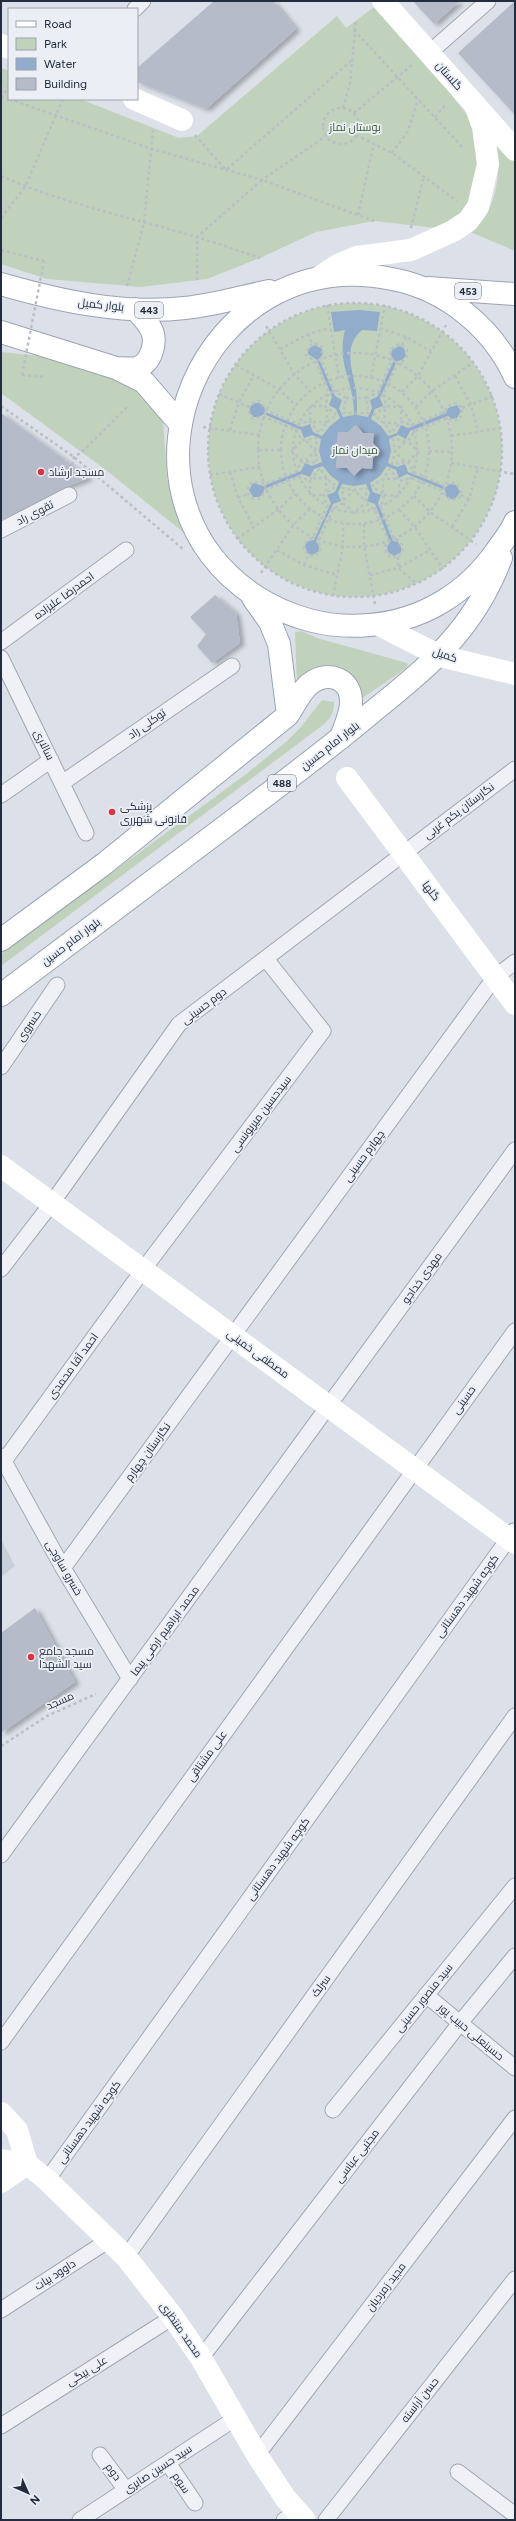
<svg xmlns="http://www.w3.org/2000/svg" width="516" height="2521" font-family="Figtree,Cairo,sans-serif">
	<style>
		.built { fill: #c9cfda }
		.green { fill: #c0d2bc }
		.water { fill: #92accc; fill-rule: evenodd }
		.building { fill: #b5bbc8; filter: url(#shadow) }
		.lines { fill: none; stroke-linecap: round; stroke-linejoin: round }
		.street-casing { stroke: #a1a7b2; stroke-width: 17 }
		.primary-casing { stroke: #9aa3b4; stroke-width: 24 }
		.path { stroke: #babec6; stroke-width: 2.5; stroke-dasharray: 3 3; stroke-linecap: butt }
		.street { stroke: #eff1f6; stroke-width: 15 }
		.secondary { stroke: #fff; stroke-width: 22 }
		.primary { stroke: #fff; stroke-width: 22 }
		.path-bridge { stroke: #babec6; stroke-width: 2.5; stroke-dasharray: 3 3; stroke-linecap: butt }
		.poi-dot { fill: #db3244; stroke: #ebeff5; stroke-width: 1.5 }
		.labels { text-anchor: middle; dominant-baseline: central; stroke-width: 3.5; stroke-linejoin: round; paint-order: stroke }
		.shield { fill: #ebeff5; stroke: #606776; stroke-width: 1 }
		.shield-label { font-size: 10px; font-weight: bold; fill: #242d3f }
		.street-label { font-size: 11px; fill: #242d3f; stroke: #ebeff5 }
		.park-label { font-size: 11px; fill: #365c30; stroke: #ebeff5 }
		.poi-label { font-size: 11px; fill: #242d3f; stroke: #ebeff5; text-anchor: start }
	</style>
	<defs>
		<filter id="shadow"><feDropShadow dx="4.5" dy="2.5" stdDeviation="2" flood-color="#0004"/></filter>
	</defs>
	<rect width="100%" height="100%" fill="#dce0e8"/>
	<path class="built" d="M 1,1539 L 15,1566 L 1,1577 Z"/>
	<path class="green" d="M 374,7 L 422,57 L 478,129 L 480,150 L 472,199 L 457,220 L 436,228 L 374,221 L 316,232 L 260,258 L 207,279 L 141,287 L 47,279 L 1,264 L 1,68 L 9,71 L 9,99 L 80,99 L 179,138 L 197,136 L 337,16 L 346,28 Z
		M 493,138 L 515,162 L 515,251 L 468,231 C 473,228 480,224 483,220 C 498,197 503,163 493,138 Z
		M208 450a147 147 0 1 1 294 0a147 147 0 1 1-294 0Z
		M 1,352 L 67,359 L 134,388 L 154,403 L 163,419 L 167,479 L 188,536 L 106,470 L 1,393 Z
		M 301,631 L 317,638 L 407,663 L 408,665 L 405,669 L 355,703 C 354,695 355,682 351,675 C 343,662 318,663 308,671 C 303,675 300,681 297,686 L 295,632 Z
		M 322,700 L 334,702 C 334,713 331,718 323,725 L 1,966 L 1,954 L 245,775 L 287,741 L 301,727 Z"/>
	<path class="water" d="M 360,310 L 380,312 L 377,331 L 362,330 C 343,346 352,369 356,390 C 357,398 357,407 357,415 L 368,417 L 372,408 L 370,400 L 377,397 L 394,360 L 391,355 L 392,350 L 399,346 L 404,348 L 406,356 L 402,360 L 397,361 L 380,398 L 383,406 L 375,409 L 371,419 L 381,426 L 388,436 L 397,433 L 401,425 L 408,428 L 446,413 L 448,408 L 457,405 L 461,411 L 457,418 L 452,419 L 448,416 L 410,431 L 406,439 L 398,435 L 389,439 L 391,451 L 388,463 L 397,467 L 405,464 L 408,472 L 446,487 L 450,484 L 456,485 L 460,492 L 455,499 L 450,499 L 446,496 L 445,490 L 407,474 L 399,478 L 396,470 L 387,466 L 380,476 L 370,483 L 373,492 L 381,495 L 378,503 L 393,541 L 398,542 L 401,547 L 401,552 L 394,556 L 388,552 L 387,547 L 390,542 L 375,504 L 367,501 L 370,493 L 366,484 L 354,486 L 342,484 L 338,493 L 341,501 L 333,504 L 316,541 L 319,546 L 319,551 L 312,555 L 307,553 L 305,545 L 308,541 L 314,540 L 331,503 L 327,495 L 335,492 L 339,482 L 330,475 L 323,466 L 314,469 L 310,477 L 302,474 L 264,489 L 263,494 L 259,497 L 253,497 L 249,490 L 253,483 L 263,486 L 301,471 L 305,463 L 312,466 L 322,462 L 319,451 L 321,439 L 312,435 L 304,438 L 301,430 L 264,414 L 259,417 L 254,417 L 250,413 L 250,407 L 254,403 L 259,403 L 264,406 L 265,412 L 302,427 L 310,424 L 313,432 L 322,436 L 330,426 L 340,418 L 336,409 L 329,405 L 332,397 L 317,360 L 308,354 L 308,349 L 315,345 L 322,349 L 323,354 L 319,359 L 335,396 L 342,400 L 339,408 L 343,417 L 354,415 C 355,382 336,366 345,330 L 334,332 L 331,312 ZM 356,425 L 363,433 L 373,433 L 373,443 L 380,451 L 373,458 L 372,469 L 362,468 L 354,475 L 347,468 L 336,468 L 337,457 L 330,449 L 337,442 L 338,432 L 348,432 Z"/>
	<path class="building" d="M 214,1 L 273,1 L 296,29 L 206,109 L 137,82 L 137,68 Z
		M 413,1 L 460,1 L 434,24 Z
		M 515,1 L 515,115 L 458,53 Z
		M 1,413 L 72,465 L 89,478 L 65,487 L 1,520 Z
		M 356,425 L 363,433 L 374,433 L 373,443 L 380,451 L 373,458 L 372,469 L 362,468 L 354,476 L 347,468 L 336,468 L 337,457 L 330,449 L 337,442 L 338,432 L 348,432 Z
		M 215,595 L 236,613 L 240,643 L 212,663 L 197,646 L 206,634 L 190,617 Z
		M 35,1608 L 75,1682 L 1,1733 L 1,1633 Z"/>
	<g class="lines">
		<g class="street-casing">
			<path id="street" d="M 135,9 L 143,1
				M 429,53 L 488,1
				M 1,530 L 69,495
				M 1,642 L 126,550
				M 1,658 L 86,833
				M 62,783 L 232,666
				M 1,795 L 51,760
				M 1,1067 L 57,985
				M 1,1269 L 52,1203 L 179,1024 L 515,769
				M 1,1456 L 63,1568 L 130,1679
				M 4,1461 L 143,1270 L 323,1031 L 266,959
				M 63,1568 L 495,977 L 515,962
				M 1,1855 L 515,1150
				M 426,1995 L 515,2068
				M 1,2042 L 515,1331
				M 333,2110 L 515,1886
				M 47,2180 L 514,1531
				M 126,2257 L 515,1716
				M 1,2310 L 109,2240
				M 201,2358 L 460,2023 L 515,1956
				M 1,2426 L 173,2317
				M 100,2455 L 126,2490
				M 257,2455 L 515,2118
				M 168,2463 L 195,2503
				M 458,2472 L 515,2515
				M 80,2520 L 236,2418
				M 284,2520 L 296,2512
				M 326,2520 L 515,2279"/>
		</g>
		<g class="primary-casing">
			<path id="primary" d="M 1,284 C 60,301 124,315 185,308 C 213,305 241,297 269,291
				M 428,288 L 515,294
				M 1,332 L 116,368 L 144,382 L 181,425
				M 116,368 C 122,368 130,369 136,368 C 151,365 158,341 151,329 C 147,321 141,315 135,309
				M 515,377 C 493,328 446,289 392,279 C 204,240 96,489 255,596 C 289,618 329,629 369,625 C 422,621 467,593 497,550 C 503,541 511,532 515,522
				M 253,598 L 270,622 L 279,644 L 288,715
				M 1,940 L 104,864 L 288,715 C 294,706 302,689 311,683 C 329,670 352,679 351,703 C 351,714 344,728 341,738
				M 1,995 C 79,936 157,877 235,819 C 281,784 327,750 371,713 C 428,667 474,630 501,558"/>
		</g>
		<path class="path" d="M 354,30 L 464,149
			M 1,98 L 9,86
			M 9,99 L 152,149 L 262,180 L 326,136
			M 343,108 L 350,83 L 356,21
			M323 126a18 18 0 1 1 36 0a18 18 0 1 1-36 0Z
			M 354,113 L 412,65
			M 435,117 L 446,104
			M 195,135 L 226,170 L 351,61
			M 356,135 L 392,153 L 457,201
			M 392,153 L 408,131 L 418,99
			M 1,176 C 64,204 131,217 196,237 C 218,243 239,251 260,258
			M 358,215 L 374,143
			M 1,218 L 25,187 L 63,99
			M 411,228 L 424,176
			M 1,250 L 44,261
			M 197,280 L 197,237 L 262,180 L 374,221
			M 127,286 L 144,223 L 153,130
			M208 450a147 147 0 1 1 294 0a147 147 0 1 1-294 0Z
			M 327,305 L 339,378
			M 266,326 L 295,375 L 310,391
			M 380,328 L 406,337 L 431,351
			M 308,334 L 312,344
			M 315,343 L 323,348 L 321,360 L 334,391 L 346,398 L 343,413 L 369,413 L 366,398 L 378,392 L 392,360 L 390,355 L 391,349 L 399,344 L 407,350 L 407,356 L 403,361 L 398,363 L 383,394 L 386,406 L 374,415 L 384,423 L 391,433 L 401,422 L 412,425 L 444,412 L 452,403 L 458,404 L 462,408 L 462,415 L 458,420 L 452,420 L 447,418 L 415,431 L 408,441 L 393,439 L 395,451 L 392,464 L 408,462 L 414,472 L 445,486 L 450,483 L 457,484 L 461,492 L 459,498 L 450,500 L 443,491 L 411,478 L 399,481 L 390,469 L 383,479 L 372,486 L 384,495 L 381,507 L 394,539 L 399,541 L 403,546 L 402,552 L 398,557 L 391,557 L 386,553 L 385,546 L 388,541 L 375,510 L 365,503 L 367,488 L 354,490 L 342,488 L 343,503 L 333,509 L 319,540 L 320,552 L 312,556 L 304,551 L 304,544 L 313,537 L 327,507 L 324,495 L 336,486 L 326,478 L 320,468 L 310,480 L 298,477 L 267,489 L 259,499 L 253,498 L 248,494 L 248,487 L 253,482 L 265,484 L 296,472 L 302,461 L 317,463 L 315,451 L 317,438 L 302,440 L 296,430 L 265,417 L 253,418 L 248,410 L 251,404 L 260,401 L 267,411 L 298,424 L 310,421 L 319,433 L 327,422 L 337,415 L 325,406 L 329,394 L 316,362 L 306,355 L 309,346 Z
			M 402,345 L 406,337
			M 280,349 L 308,334 L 330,328
			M258 450a97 97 0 1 1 194 0a97 97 0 1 1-194 0Z
			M 236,365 L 280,390 L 296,406
			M 22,375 L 45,377
			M281 450a74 74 0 1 1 148 0a74 74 0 1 1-148 0Z
			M 455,376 L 471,405 L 478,431
			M 371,378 L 385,305
			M293 450a62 62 0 1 1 124 0a62 62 0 1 1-124 0Z
			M 402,392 L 418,376 L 446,325
			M 219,394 L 249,407
			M 346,398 L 366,398
			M 1,406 L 74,457 L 183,549
			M 387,406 L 401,407 L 401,422
			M 416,407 L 432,391 L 474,362
			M 462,408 L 493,396
			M 385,409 L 384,423 L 398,423
			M 310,421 L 310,406 L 325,406
			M 313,422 L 327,422 L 327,408
			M 203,427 L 260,435
			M 230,430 L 239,402 L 254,375
			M 451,436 L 501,428
			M 306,441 L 315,451 L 306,460
			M 259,450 L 281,450
			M 429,451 L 452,452
			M 302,461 L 292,451 L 302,440
			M 404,461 L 395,451 L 405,442
			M 408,462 L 418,452 L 408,441
			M 451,463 L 515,474
			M 72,465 L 74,457 L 82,452 L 128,406
			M 230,472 L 238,498 L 254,527
			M 210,475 L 260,467
			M 313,478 L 326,478 L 326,491
			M 310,480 L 310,495 L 324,495
			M 383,493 L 383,479 L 396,479
			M 384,495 L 399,496 L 399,481
			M 461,495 L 469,499
			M 414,496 L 430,512 L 476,544
			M 238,498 L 248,494
			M 344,500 L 354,490 L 364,500
			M 343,503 L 354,513 L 365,503
			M 399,510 L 414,526 L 443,569
			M 364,524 L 364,546 L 375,604
			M 452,527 L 469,499 L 478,467
			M 237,539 L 279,509 L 295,494
			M 277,550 L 304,565 L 337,575
			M 398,557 L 398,568 L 417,584
			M 304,565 L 308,556
			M 261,573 L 294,524 L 310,509
			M 370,575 L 398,568 L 430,550
			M 333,596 L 343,546 L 343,524
			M 1,1746 L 47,1716 L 96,1694"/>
		<use href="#street" class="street"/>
		<path class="secondary" d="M 383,1 L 515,150
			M 1,45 L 9,48
			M 134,99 L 182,120
			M 318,278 L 338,265 L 357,257 L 411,250 L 453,231 L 468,221 L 478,207 L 488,164 L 483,127 L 475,105
			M 379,625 L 440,656 L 515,674
			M 347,778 L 515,1004
			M 1,1166 L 515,1543
			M 1,2113 L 17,2130 L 27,2164
			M 1,2160 L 27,2164 L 47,2180 L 126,2257 L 173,2317 L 201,2358 L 257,2455 L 286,2499 L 305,2520
			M 1,2182 L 27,2164"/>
		<use href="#primary" class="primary"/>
		<path class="path-bridge" d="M 22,375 L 44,261"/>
	</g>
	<g class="poi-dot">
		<circle cx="41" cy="472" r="4"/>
		<circle cx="112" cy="812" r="4"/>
		<circle cx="31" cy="1657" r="4"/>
	</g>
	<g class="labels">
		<g class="shield">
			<rect x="455" y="283" width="26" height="16" rx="3"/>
			<rect x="135" y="302" width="28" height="16" rx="3"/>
			<rect x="268" y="775" width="28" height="16" rx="3"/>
		</g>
		<g class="shield-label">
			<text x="468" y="291">453</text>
			<text x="149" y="310">443</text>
			<text x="282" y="783">488</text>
		</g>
		<g class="street-label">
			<text transform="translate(449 76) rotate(49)">گلستان</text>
			<text transform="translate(101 305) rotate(6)">بلوار کمیل</text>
			<text transform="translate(35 513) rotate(-27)">تقوی راد</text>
			<text transform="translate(64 596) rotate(-36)">احمدرضا علیزاده</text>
			<text transform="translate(445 655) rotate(19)">کمیل</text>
			<text transform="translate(147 724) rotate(-35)">توکلی راد</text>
			<text transform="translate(44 745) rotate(64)">سالاری</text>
			<text transform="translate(330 746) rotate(-38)">بلوار امام حسین</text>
			<text transform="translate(459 811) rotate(-37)">نگارستان یکم غربی</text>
			<text transform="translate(431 891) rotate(53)">گلها</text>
			<text transform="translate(71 942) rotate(-37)">بلوار امام حسین</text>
			<text transform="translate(204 1006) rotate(-37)">دوم حسینی</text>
			<text transform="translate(29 1026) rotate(-56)">خسروی</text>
			<text transform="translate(261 1114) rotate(-53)">سیدحسین میریونسی</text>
			<text transform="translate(364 1156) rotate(-54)">چهارم حسینی</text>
			<text transform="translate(422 1278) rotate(-54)">مهدی خداجو</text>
			<text transform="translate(258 1354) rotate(36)">مصطفی خمینی</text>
			<text transform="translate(73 1366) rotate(-54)">احمد آقا محمدی</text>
			<text transform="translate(464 1400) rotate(-54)">حسینی</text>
			<text transform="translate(148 1452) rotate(-54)">نگارستان چهارم</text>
			<text transform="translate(64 1568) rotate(60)">خسرو ساوجی</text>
			<text transform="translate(467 1596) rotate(-54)">کوچه شهید دهستانی</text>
			<text transform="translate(165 1631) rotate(-54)">محمد ابراهیم ارضی پیما</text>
			<text transform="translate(60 1701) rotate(-24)">مسجد</text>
			<text transform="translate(207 1756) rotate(-54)">علی مشتاقی</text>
			<text transform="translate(278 1859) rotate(-54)">کوچه شهید دهستانی</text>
			<text transform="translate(321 1986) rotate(-54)">سرلک</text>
			<text transform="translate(424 1998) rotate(-51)">سید منصور حسینی</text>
			<text transform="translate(471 2032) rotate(40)">حسینعلی حبیب پور</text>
			<text transform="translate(89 2122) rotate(-54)">کوچه شهید دهستانی</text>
			<text transform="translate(357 2156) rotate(-52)">مجتبی عباسی</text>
			<text transform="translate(55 2275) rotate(-33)">داوود بیات</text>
			<text transform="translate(386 2287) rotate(-53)">مجید زمردیان</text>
			<text transform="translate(181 2330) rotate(55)">محمد منتظری</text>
			<text transform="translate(87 2371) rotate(-32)">علی بیگی</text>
			<text transform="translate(420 2400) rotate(-52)">حسن آراسته</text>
			<text transform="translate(158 2469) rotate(-33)">سید حسین صابری</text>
			<text transform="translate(113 2472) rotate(53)">دوم</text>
			<text transform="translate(181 2483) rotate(55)">سوم</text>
		</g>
		<g class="park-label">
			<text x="355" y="127">بوستان نماز</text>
			<text x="355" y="450">میدان نماز</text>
		</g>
		<g class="poi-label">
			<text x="49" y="472">مسجد ارشاد</text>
			<text x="120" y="806">پزشکی<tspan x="120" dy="13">قانونی شهرری</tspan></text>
			<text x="39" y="1651">مسجد جامع<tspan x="39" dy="13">سید الشهدا</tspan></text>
		</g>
	</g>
	<rect width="516" height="2521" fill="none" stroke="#242d3f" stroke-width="4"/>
	<rect x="8" y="8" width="130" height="92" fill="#ebeff5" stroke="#9ba1ac"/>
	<rect x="16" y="21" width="20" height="6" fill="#ffffff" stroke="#9ba1ac"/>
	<text x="44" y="28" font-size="12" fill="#242d3f">Road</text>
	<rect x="16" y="38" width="20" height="12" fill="#c0d2bc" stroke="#9ba1ac"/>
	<text x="44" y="48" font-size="12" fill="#242d3f">Park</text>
	<rect x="16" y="58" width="20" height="12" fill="#92accc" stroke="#9ba1ac"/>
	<text x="44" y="68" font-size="12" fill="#242d3f">Water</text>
	<rect x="16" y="78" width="20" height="12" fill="#b5bbc8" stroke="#9ba1ac"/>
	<text x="44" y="88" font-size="12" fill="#242d3f">Building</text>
	<g transform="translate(28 2493) rotate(135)" stroke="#ebeff5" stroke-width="3" paint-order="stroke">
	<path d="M0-3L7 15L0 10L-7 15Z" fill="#242d3f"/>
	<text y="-6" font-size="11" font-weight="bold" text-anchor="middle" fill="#242d3f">N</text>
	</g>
</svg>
